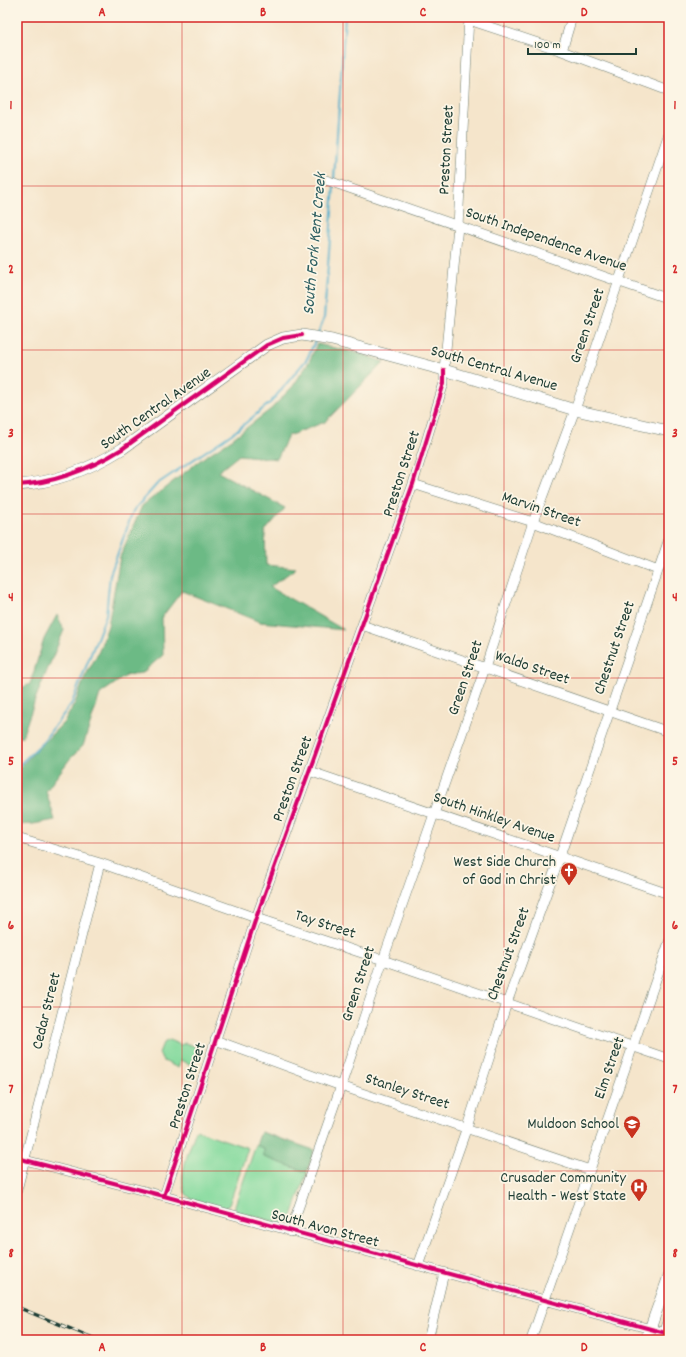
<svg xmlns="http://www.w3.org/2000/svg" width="686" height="1357" font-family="Dekko,sans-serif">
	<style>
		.green { fill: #85da9e; stroke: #528c69 }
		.forest { fill: #6cba85; stroke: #467c5c }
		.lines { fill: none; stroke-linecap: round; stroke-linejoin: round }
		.stream { stroke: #4eafcd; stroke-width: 2 }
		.minor-casing { stroke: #6a7869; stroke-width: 10 }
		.major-casing { stroke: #6a7869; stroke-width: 12 }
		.minor { stroke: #fff; stroke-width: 9 }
		.major { stroke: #fff; stroke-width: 11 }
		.rail-casing { stroke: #1f3d34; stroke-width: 3.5 }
		.rail { stroke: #fcf5e5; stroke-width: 2; stroke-dasharray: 6; stroke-linecap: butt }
		.cycleway-casing { stroke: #fcf5e5; stroke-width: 6 }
		.cycleway { stroke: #d6006c; stroke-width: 4 }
		.grid { fill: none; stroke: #d62828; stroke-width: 1; stroke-opacity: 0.55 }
		.labels { text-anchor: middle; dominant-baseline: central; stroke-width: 3.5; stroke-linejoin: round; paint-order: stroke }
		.street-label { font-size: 16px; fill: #1f3d34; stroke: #fcf5e5 }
		.poi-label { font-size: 16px; fill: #1f3d34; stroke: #fcf5e5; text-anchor: end }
		.water-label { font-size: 17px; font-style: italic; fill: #2d5f62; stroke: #fcf5e5 }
		.neatline { fill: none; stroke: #d62828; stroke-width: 1.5 }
		.grid-label { font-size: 13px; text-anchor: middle; font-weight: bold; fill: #d62828 }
	</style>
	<rect width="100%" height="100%" fill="#fcf5e5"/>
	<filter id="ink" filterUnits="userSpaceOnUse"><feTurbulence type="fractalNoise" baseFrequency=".025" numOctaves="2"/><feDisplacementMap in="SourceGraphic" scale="8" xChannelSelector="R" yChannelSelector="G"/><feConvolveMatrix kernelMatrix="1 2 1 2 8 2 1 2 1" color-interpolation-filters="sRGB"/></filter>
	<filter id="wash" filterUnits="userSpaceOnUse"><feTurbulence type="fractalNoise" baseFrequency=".012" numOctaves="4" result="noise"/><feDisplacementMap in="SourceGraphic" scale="16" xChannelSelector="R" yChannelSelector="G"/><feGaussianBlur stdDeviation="0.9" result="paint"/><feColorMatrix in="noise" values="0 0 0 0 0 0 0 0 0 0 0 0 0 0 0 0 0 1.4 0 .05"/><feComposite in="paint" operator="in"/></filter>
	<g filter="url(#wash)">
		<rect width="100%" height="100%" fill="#f5e5cb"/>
		<path class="green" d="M 169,1040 L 181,1045 L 185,1043 L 194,1046 L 198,1051 L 192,1065 L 180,1060 L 178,1068 L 162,1060 L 159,1053 L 163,1043 Z
			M 196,1130 L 248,1148 L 229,1205 L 225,1208 C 214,1205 199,1204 189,1197 C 173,1185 191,1146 196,1130 Z
			M 256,1145 L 264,1149 L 264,1157 L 307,1172 L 292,1216 L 287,1223 L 283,1224 L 235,1211 L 235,1205 Z"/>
		<path class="forest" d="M 317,344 L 362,354 L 384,362 L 325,422 L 288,436 L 277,459 L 239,455 L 218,472 L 285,508 L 265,531 L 266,565 L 296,568 L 270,587 L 344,630 L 260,622 L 182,591 L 162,617 L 163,655 L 142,673 L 127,675 L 100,694 L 83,746 L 69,760 L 46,791 L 55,820 L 33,824 L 17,825 L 17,770 L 65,721 L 75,703 L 85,677 L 99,651 L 108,626 L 120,557 L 142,506 L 203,458 L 232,439 L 271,409 L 293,386 L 309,362 Z
			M 57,615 L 64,630 L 36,697 L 22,737 L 17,737 L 17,690 L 30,684 L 44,639 Z
			M 261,1132 L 314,1150 L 307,1172 L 264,1157 L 264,1149 L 256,1145 Z"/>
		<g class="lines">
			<path class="stream" d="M 334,179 L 345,17
				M 318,334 L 324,318 L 334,186
				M 17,767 L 41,744 L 72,703 L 106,615 L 110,575 L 133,511 L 157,484 L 236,431 L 271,402 L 307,359 L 315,341
				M 17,1336 L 26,1340"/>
		</g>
	</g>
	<g filter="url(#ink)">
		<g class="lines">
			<g class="minor-casing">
				<path id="minor" d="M 469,20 L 562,51 L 669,91
					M 562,51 L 572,17
					M 323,179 L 669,299
					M 413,484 L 533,522 L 658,570
					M 362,625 L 669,732
					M 309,771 L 669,894
					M 17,838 L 100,863 L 256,918 L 383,960 L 669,1059
					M 215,1040 L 341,1086 L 590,1170
					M 17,1158 L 164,1196 L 669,1334
					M 17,1190 L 100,863
					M 164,1196 L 256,918 L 413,484 L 444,383 L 444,370 L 458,226 L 469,17
					M 290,1232 L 341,1086 L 383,960 L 485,668 L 533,522 L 575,410 L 669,133
					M 418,1266 L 467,1127 L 507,1003 L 560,856 L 669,539
					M 428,1340 L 444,1273
					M 531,1340 L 669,942"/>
			</g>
			<g class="major-casing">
				<path id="major" d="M 17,485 C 55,483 90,469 122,449 L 267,345 L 283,338 L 302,335 L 332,340 L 444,370 L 575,410 L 669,431
					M 646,1340 L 669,1276
					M 662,1340 L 669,1319"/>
			</g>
			<use href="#minor" class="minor"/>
			<use href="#major" class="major"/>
			<g class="rail-casing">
				<path id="rail" d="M 17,1307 L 98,1340"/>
			</g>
			<use href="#rail" class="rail"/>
			<g class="cycleway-casing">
				<path id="cycleway" d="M 17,485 C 55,483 90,469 122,449 L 267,345 L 283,338 L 302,335
					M 17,1158 L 164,1196 L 669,1334
					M 164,1196 L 256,918 L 413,484 L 444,383 L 444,370"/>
			</g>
			<use href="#cycleway" class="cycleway"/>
		</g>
	</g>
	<path class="grid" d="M 182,17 L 182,1340M 343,17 L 343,1340M 504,17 L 504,1340M 17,186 L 669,186M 17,350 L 669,350M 17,514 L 669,514M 17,678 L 669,678M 17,843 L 669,843M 17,1007 L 669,1007M 17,1171 L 669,1171"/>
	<defs>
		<g id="church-pin" transform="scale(0.9)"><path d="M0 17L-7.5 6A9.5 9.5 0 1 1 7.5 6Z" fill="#c8321e" stroke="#fcf5e5"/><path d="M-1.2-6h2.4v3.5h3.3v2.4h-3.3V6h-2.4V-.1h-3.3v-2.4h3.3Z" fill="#fff"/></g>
		<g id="school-pin" transform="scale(0.9)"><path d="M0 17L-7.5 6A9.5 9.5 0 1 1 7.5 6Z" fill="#c8321e" stroke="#fcf5e5"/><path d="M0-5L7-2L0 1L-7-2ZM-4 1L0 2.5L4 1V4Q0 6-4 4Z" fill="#fff"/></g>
		<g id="hospital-pin" transform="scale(0.9)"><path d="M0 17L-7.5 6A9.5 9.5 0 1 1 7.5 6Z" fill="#c8321e" stroke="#fcf5e5"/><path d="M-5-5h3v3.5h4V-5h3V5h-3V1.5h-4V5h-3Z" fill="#fff"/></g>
	</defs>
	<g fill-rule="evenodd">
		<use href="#church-pin" x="569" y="871"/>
		<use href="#school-pin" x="632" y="1124"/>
		<use href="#hospital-pin" x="639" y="1187"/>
	</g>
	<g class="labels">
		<g class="street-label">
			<text transform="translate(447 150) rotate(-87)">Preston Street</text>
			<text transform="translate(546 240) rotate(19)">South Independence Avenue</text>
			<text transform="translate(588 326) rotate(-71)">Green Street</text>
			<text transform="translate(494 369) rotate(16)">South Central Avenue</text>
			<text transform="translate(156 409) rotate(-35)">South Central Avenue</text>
			<text transform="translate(402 474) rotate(-72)">Preston Street</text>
			<text transform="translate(541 510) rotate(19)">Marvin Street</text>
			<text transform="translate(615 648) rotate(-71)">Chestnut Street</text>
			<text transform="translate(532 668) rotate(19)">Waldo Street</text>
			<text transform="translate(466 678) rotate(-71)">Green Street</text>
			<text transform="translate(293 779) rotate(-70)">Preston Street</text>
			<text transform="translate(494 818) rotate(19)">South Hinkley Avenue</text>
			<text transform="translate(325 925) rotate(18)">Tay Street</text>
			<text transform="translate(509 954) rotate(-70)">Chestnut Street</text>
			<text transform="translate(359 984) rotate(-72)">Green Street</text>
			<text transform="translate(47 1011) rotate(-76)">Cedar Street</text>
			<text transform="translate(610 1068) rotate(-71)">Elm Street</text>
			<text transform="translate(188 1086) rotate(-72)">Preston Street</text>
			<text transform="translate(407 1092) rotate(18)">Stanley Street</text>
			<text transform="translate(325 1229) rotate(15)">South Avon Street</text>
		</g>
		<g class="poi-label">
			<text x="556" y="862">West Side Church<tspan x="556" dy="18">of God in Christ</tspan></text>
			<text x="619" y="1124">Muldoon School</text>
			<text x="626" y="1178">Crusader Community<tspan x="626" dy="18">Health - West State</tspan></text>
		</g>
		<g class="water-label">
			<text transform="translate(316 244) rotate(-85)">South Fork Kent Creek</text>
		</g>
	</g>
	<rect width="686" height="1357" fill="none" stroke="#fcf5e5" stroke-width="44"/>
	<path d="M528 48v6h108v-6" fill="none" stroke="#1f3d34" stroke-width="2"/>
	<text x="534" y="48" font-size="12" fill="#1f3d34" stroke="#fcf5e5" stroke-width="3" paint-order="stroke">100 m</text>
	<rect x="22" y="22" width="642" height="1313" class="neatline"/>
	<g class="grid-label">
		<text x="102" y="16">A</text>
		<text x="263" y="16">B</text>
		<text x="423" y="16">C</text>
		<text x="584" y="16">D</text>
		<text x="11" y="109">1</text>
		<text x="675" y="109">1</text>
		<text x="11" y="273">2</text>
		<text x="675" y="273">2</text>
		<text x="11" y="437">3</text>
		<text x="675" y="437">3</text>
		<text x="11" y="601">4</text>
		<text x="675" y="601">4</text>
		<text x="11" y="765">5</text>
		<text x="675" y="765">5</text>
		<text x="11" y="929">6</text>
		<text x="675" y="929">6</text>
		<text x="11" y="1093">7</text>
		<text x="675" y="1093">7</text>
		<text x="11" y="1257">8</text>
		<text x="675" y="1257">8</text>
		<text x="102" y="1351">A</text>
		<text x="263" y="1351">B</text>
		<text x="423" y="1351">C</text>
		<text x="584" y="1351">D</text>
	</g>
</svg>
